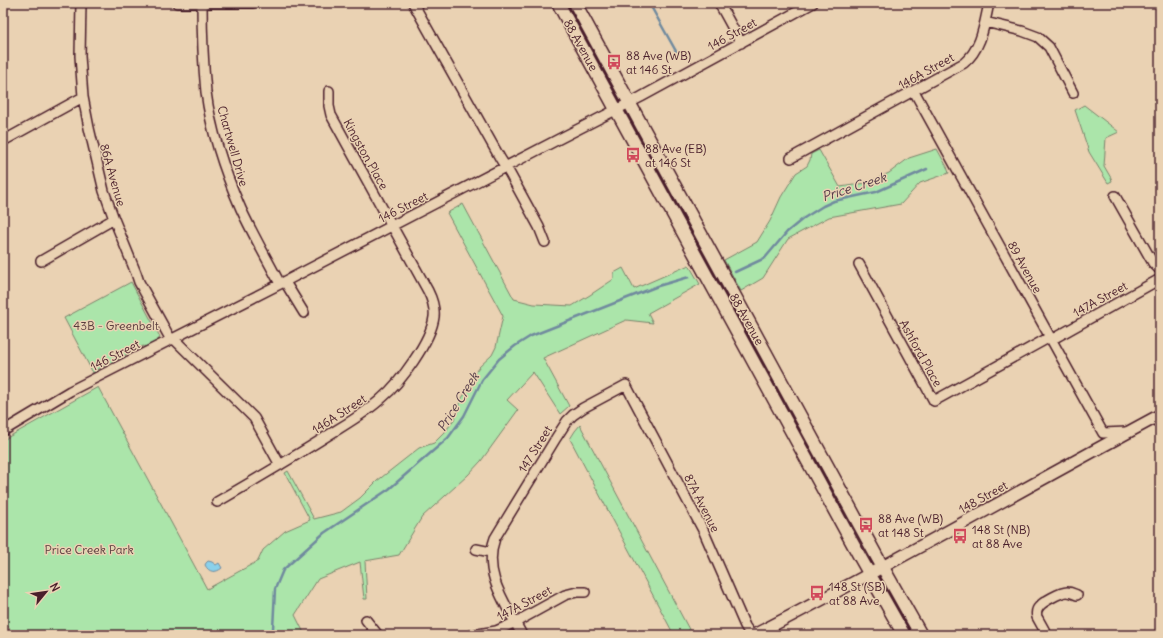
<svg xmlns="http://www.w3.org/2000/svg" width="1163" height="638" font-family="Delius,sans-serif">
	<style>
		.green { fill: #abe5aa; stroke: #7a826a }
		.water { fill: #8ad1eb; stroke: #708a9e }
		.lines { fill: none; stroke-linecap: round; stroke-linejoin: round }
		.stream { stroke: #708a9e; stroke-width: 2.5 }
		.minor-casing { stroke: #4a1f2b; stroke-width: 12 }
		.tertiary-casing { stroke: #4a1f2b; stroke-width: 14 }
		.secondary-casing { stroke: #4a1f2b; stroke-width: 15 }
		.minor { stroke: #ead2b3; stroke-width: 9 }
		.tertiary { stroke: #ead2b3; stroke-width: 11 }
		.secondary { stroke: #ead2b3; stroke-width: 12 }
		.labels { text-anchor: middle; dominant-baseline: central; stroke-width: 3; stroke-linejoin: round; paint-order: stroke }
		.street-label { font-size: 12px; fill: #4a1f2b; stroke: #ead2b3 }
		.poi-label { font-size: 12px; fill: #4a1f2b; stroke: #ead2b3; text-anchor: start }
		.park-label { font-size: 12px; fill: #593d3e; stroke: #ead2b3 }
		.water-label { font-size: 13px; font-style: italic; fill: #543a48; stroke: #ead2b3 }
	</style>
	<rect width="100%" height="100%" fill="#ead2b3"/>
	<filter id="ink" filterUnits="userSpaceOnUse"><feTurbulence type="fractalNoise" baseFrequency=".025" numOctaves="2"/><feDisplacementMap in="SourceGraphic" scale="8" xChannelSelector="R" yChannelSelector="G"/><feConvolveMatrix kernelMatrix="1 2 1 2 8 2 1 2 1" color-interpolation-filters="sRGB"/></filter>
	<g filter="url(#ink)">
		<path class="green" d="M 1084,105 L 1119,132 L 1106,138 L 1104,166 L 1111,178 L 1112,181 L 1108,183 L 1089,152 L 1075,110 Z
			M 937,149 L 947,167 L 949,173 L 920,183 L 901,204 L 829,217 L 788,239 L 763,278 L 741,291 L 724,260 L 757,242 L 770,221 L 781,197 L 796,173 L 807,166 L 810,160 L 811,154 L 819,150 L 840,187 L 867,183 L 889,173 L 909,158 Z
			M 463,204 L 514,299 L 534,304 L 572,306 L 590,295 L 614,279 L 614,273 L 623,268 L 634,289 L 689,265 L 700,284 L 648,313 L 653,323 L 626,320 L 543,358 L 569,406 L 560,414 L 533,372 L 507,400 L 518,410 L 481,461 L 468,475 L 422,517 L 399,555 L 365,561 L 367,599 L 364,599 L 360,562 L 318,579 L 295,615 L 305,635 L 13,635 L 3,617 L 3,440 L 98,387 L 207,589 L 258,561 L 263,550 L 285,531 L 310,520 L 285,473 L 288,471 L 314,519 L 341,512 L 360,498 L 377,481 L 419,448 L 434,443 L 445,432 L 455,418 L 460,401 L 468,389 L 473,375 L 479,367 L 492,355 L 496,347 L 503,316 L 447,213 Z
			M 131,282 L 160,337 L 158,340 L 147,347 L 143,346 L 96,370 L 93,373 L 64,318 Z
			M 580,425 L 692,635 L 674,635 L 570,439 L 575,431 Z"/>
		<path class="water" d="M 208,561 L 212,562 L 216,565 L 219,563 L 222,568 C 216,573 209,573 205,565 L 206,563 Z"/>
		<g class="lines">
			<path class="stream" d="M 649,3 L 677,53
				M 735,272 L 765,258 L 787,232 L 804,218 L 823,206 L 834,201 L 876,192 L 927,169
				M 270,635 L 273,629 L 275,589 L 283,570 L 324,533 L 389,489 L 448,438 L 464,416 L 482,380 L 499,359 L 515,346 L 531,336 L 658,286 L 689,277"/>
			<g class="minor-casing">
				<path id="minor" d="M 81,3 L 80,56 L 83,97 L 89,128 L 104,191 L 114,219 L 136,273 L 139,282 L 171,340
					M 177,3 L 253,3
					M 202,3 C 202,33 203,62 206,92 C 211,131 225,173 241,209 C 253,235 267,259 280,284
					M 413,3 L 500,158 L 510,174 L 539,227 L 545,242
					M 719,3 L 741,43
					M 985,22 L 1022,31 L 1038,37 L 1049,47 L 1073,93
					M 914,91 L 1103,433 L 1127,432
					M 3,141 L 83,97
					M 791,158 L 964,63 C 982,48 984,25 989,3
					M 1115,196 L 1153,263 L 1160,270
					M 41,261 L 114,219
					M 859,264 L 934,401 L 1050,337
					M 285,282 L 304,313
					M 174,339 L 254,418 L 280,465
					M 1051,340 L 1160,279
					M 3,431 L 70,391 L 280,284 L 557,140 L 641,97 L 813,3
					M 217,502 C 253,481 289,460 324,438 C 344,425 365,414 382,398 C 400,383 431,341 434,317 C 435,308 432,299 428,291 L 331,115 L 329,106 L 329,91
					M 476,549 L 491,552
					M 366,620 L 378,635
					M 472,635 L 496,631 L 516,622 L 565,595 L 577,592 L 585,592
					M 522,635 C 506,604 482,574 495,538 L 556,438 L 567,421 L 573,415 L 583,408 L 626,385 L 704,532 L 745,626 L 751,635
					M 1047,635 L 1037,617 C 1036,613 1036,610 1039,607 C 1042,602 1061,592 1067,592 C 1071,592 1074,594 1077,595"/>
			</g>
			<g class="tertiary-casing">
				<path id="tertiary" d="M 754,635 C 891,565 1024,488 1160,415"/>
			</g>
			<g class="secondary-casing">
				<path id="secondary" d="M 558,3 L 861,559 L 904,635
					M 575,3 L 877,557 L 921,635"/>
			</g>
			<use href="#minor" class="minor"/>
			<use href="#tertiary" class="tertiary"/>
			<use href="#secondary" class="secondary"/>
		</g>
	</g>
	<defs>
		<g id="bus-bare" transform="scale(1.2)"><path d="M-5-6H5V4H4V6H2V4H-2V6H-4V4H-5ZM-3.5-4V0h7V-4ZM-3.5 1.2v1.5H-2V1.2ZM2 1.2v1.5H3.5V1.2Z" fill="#d1495b" stroke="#ead2b3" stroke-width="2.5" paint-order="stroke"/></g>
	</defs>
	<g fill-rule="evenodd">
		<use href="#bus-bare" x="614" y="62"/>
		<use href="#bus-bare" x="633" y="155"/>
		<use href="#bus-bare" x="866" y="525"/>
		<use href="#bus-bare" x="960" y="536"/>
		<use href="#bus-bare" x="817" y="593"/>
	</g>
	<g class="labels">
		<g class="street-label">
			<text transform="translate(732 34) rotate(-29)">146 Street</text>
			<text transform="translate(581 45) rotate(61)">88 Avenue</text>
			<text transform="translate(926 71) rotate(-29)">146A Street</text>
			<text transform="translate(233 146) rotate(74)">Chartwell Drive</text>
			<text transform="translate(366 154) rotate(61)">Kingston Place</text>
			<text transform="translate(113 175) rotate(74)">86A Avenue</text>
			<text transform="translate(403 207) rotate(-27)">146 Street</text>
			<text transform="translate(1025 267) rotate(61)">89 Avenue</text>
			<text transform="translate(1100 299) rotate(-29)">147A Street</text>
			<text transform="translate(747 319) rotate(61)">88 Avenue</text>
			<text transform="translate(921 353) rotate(61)">Ashford Place</text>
			<text transform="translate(115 355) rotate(-27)">146 Street</text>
			<text transform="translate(339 414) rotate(-33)">146A Street</text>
			<text transform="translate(535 449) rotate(-58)">147 Street</text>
			<text transform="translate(983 497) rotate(-29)">148 Street</text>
			<text transform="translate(702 503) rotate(63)">87A Avenue</text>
			<text transform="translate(524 603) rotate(-28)">147A Street</text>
		</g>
		<g class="poi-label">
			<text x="626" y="55">88 Ave (WB)<tspan x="626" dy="14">at 146 St</tspan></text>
			<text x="645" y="148">88 Ave (EB)<tspan x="645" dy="14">at 146 St</tspan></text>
			<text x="878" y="518">88 Ave (WB)<tspan x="878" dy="14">at 148 St</tspan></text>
			<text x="972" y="529">148 St (NB)<tspan x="972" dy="14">at 88 Ave</tspan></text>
			<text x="829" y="586">148 St (SB)<tspan x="829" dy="14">at 88 Ave</tspan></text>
		</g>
		<g class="park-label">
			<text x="116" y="325">43B - Greenbelt</text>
			<text x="89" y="549">Price Creek Park</text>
		</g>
		<g class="water-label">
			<text transform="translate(854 187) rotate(-18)">Price Creek</text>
			<text transform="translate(458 402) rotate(-58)">Price Creek</text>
		</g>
	</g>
	<rect width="1163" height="638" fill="none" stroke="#ead2b3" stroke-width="16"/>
	<rect x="8" y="8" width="1147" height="622" fill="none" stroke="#4a1f2b" stroke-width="1.5" filter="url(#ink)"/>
	<g transform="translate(46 592) rotate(61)" stroke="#ead2b3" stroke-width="3" paint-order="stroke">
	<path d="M0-3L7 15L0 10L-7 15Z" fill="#4a1f2b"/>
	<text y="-6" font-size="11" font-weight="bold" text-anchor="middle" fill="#4a1f2b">N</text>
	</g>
</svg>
